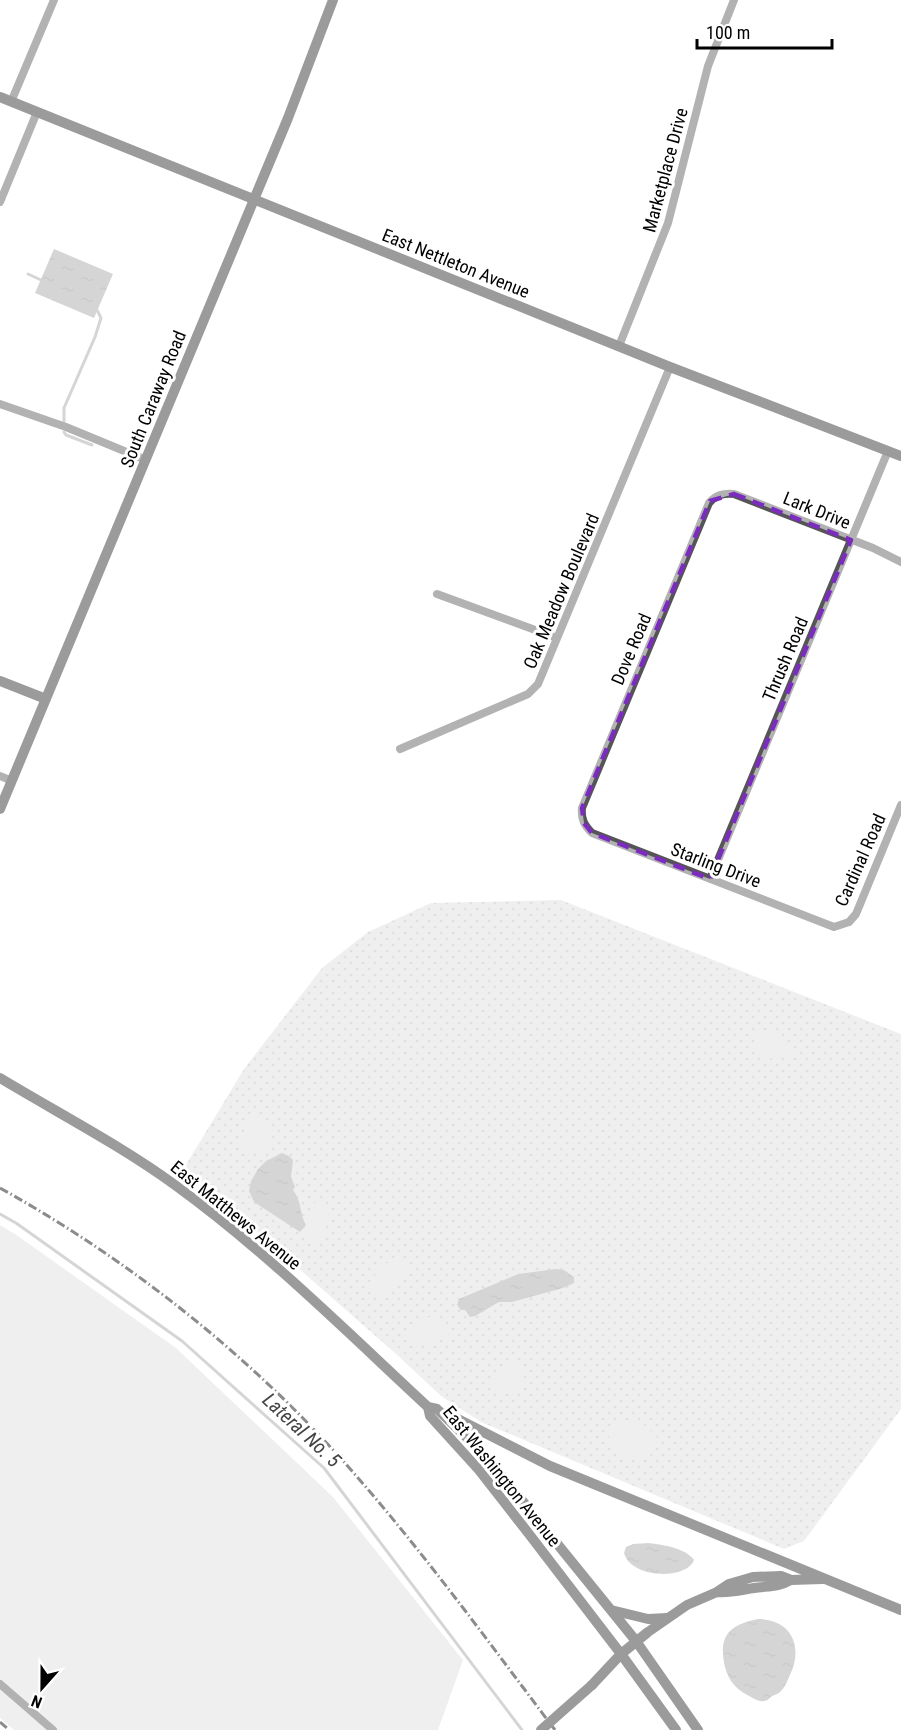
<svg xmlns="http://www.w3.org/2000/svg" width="901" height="1730" font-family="'Roboto Condensed',sans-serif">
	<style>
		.grass { fill: url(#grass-dots) }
		.garden { fill: #dcdcdc }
		.water { fill: url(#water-ripples) }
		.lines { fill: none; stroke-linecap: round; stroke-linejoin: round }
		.stream { stroke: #a3a3a3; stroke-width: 3 }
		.street { stroke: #555; stroke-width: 8 }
		.secondary { stroke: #222; stroke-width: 10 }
		.rail { stroke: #000; stroke-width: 3; stroke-dasharray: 9 3 1.5 3; stroke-linecap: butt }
		.secondary-bridge { stroke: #222; stroke-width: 10 }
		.marked { fill: none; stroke: #7b2cbf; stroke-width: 4.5; stroke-dasharray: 12 8; stroke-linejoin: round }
		.labels { text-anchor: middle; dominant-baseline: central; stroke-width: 6; stroke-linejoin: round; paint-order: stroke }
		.street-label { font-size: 18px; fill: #000; stroke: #fff }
		.water-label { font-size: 20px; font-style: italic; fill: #444; stroke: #fff }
	</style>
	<defs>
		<pattern id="grass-dots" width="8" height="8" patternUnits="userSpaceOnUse" patternTransform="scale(1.5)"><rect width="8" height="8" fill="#dcdcdc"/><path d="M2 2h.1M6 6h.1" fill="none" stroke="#bbb" stroke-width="1.8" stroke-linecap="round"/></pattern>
		<pattern id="water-ripples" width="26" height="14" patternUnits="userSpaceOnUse" patternTransform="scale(1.5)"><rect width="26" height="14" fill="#a3a3a3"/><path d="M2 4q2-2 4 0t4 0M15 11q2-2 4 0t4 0" fill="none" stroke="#8b8b8b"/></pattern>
	</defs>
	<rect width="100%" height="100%" fill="#fff"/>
	<path class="grass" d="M 561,900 L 901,1034 L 901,1409 L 804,1541 L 784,1549 L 481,1422 L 441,1396 L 395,1353 L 184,1168 L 244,1069 L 322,968 L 368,932 L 431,903 Z"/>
	<path class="garden" d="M 769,1029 C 780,1033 789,1042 791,1054 C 774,1064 763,1059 754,1042 C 756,1034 761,1032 769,1029 Z
		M 255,1116 L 270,1127 L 273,1140 L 271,1148 L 266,1153 C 253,1153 242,1154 236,1142 L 245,1130 L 246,1120 Z
		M 316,1202 L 323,1204 C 324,1208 327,1210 328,1214 C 329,1222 322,1241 315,1245 L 308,1243 C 304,1233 307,1207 316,1202 Z
		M 0,1225 L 15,1234 L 176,1348 L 333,1497 L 463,1660 L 438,1730 L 14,1730 L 0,1718 Z
		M 398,1260 L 405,1264 L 408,1269 L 407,1274 L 388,1296 L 383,1297 C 364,1288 374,1278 381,1265 Z
		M 431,1317 L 447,1329 L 449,1335 C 444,1339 442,1339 436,1341 C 423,1344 414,1352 405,1339 C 412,1331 420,1327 425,1318 Z
		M 513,1362 L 523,1367 C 525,1377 524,1382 519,1391 C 489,1401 482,1369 513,1362 Z
		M 625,1422 C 644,1423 647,1425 659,1440 C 651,1475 606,1457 609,1435 C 609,1432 612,1429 613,1426 Z"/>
	<path class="water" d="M 54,249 L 113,274 L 94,318 L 35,293 Z
		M 282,1153 L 289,1156 L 293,1160 L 291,1177 L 295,1187 L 293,1190 C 302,1201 299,1213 306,1225 L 300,1232 L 254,1202 L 249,1191 L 251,1181 L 258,1169 L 266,1161 Z
		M 556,1269 L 564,1270 L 574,1277 L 574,1283 L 563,1288 L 512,1302 L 499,1302 L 475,1316 L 470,1317 L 465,1310 L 461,1310 L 457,1305 L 459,1299 L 518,1274 Z
		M 649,1543 C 663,1545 686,1548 694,1560 C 687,1580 631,1579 624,1553 L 626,1547 L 633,1544 Z
		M 758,1619 C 793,1619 804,1649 789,1677 C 787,1682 784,1689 779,1693 C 776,1695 775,1694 771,1697 C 767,1700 769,1700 764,1701 C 759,1702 755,1699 751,1697 C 737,1690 729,1682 725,1667 C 718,1637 728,1625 758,1619 Z"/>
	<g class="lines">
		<path class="stream" d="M 28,274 L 41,280
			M 64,423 L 64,408 L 95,337 L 101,318 L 97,310
			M 64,432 L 66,435 L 92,445
			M 0,1214 L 16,1223 L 182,1341 L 324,1468 L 522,1730"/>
		<path class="street" d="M 11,102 L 54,0
			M 0,202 L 37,112
			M 619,346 L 668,223 L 708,66 L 734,0
			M 0,404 L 66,427 L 146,460
			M 901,562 L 873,548 L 734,494 C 723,493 716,495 709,503 L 582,808 C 581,819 584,825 592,833 L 834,927 L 849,922 L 856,914 L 901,805
			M 437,594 L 557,638
			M 400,749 L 528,694 L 538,684 L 670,367
			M 0,776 L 12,781
			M 710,879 L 888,451
			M 0,1684 L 53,1730"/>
		<path class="secondary" d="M 0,97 L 670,367 L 901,456
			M 0,681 L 46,699
			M 0,809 L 288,118 L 333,0
			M 0,1078 C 58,1113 120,1145 175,1185 C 266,1251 346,1331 428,1407 L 437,1409 L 486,1456 L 636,1641 L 698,1730
			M 428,1407 L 430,1416 L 479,1470 L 529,1534 L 621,1654 L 676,1730
			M 446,1413 L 550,1466 L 901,1610
			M 717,1592 C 730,1593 741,1590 754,1588 C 768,1586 779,1587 791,1580
			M 611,1610 L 648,1619 L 667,1618
			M 592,1685 L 621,1654 L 648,1632 L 687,1605 L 717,1592 L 729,1584 L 753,1577 L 781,1576 L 791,1580 L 822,1579"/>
		<path class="rail" d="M 0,1188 C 124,1257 239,1347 335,1452 C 414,1539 484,1636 555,1730
			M 0,1722 L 9,1730"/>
		<path class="secondary-bridge" d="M 541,1730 L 592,1685"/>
	</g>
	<path d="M0 0H901V1730H0ZM 734,494 L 851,540 L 710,879 L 592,833 L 584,823 L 582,808 L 710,501 Z" fill="#fff" fill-opacity=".55" fill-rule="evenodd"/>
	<path class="marked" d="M 734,494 L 851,540 L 710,879 L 592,833 L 584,823 L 582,808 L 710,501 Z"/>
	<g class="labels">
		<g class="street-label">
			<text transform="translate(665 170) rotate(-75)">Marketplace Drive</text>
			<text transform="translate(456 263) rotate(22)">East Nettleton Avenue</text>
			<text transform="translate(153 399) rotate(-68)">South Caraway Road</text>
			<text transform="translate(817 510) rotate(22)">Lark Drive</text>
			<text transform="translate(561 591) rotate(-67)">Oak Meadow Boulevard</text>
			<text transform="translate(631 649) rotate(-67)">Dove Road</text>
			<text transform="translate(785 659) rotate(-67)">Thrush Road</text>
			<text transform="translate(860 860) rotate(-66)">Cardinal Road</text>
			<text transform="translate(716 865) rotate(21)">Starling Drive</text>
			<text transform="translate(236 1215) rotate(39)">East Matthews Avenue</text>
			<text transform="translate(502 1476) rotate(51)">East Washington Avenue</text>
		</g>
		<g class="water-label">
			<text transform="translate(302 1430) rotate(43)">Lateral No. 5</text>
		</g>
	</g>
	<g transform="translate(42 1688) rotate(201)" stroke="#ffffff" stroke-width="4.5" paint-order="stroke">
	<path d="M0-4.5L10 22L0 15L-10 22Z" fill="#000000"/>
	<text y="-9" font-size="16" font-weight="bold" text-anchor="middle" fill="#000000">N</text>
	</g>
	<path d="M697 39v9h135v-9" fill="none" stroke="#000000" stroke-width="3"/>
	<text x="706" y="39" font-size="18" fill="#000000" stroke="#ffffff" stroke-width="4.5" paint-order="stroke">100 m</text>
</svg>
